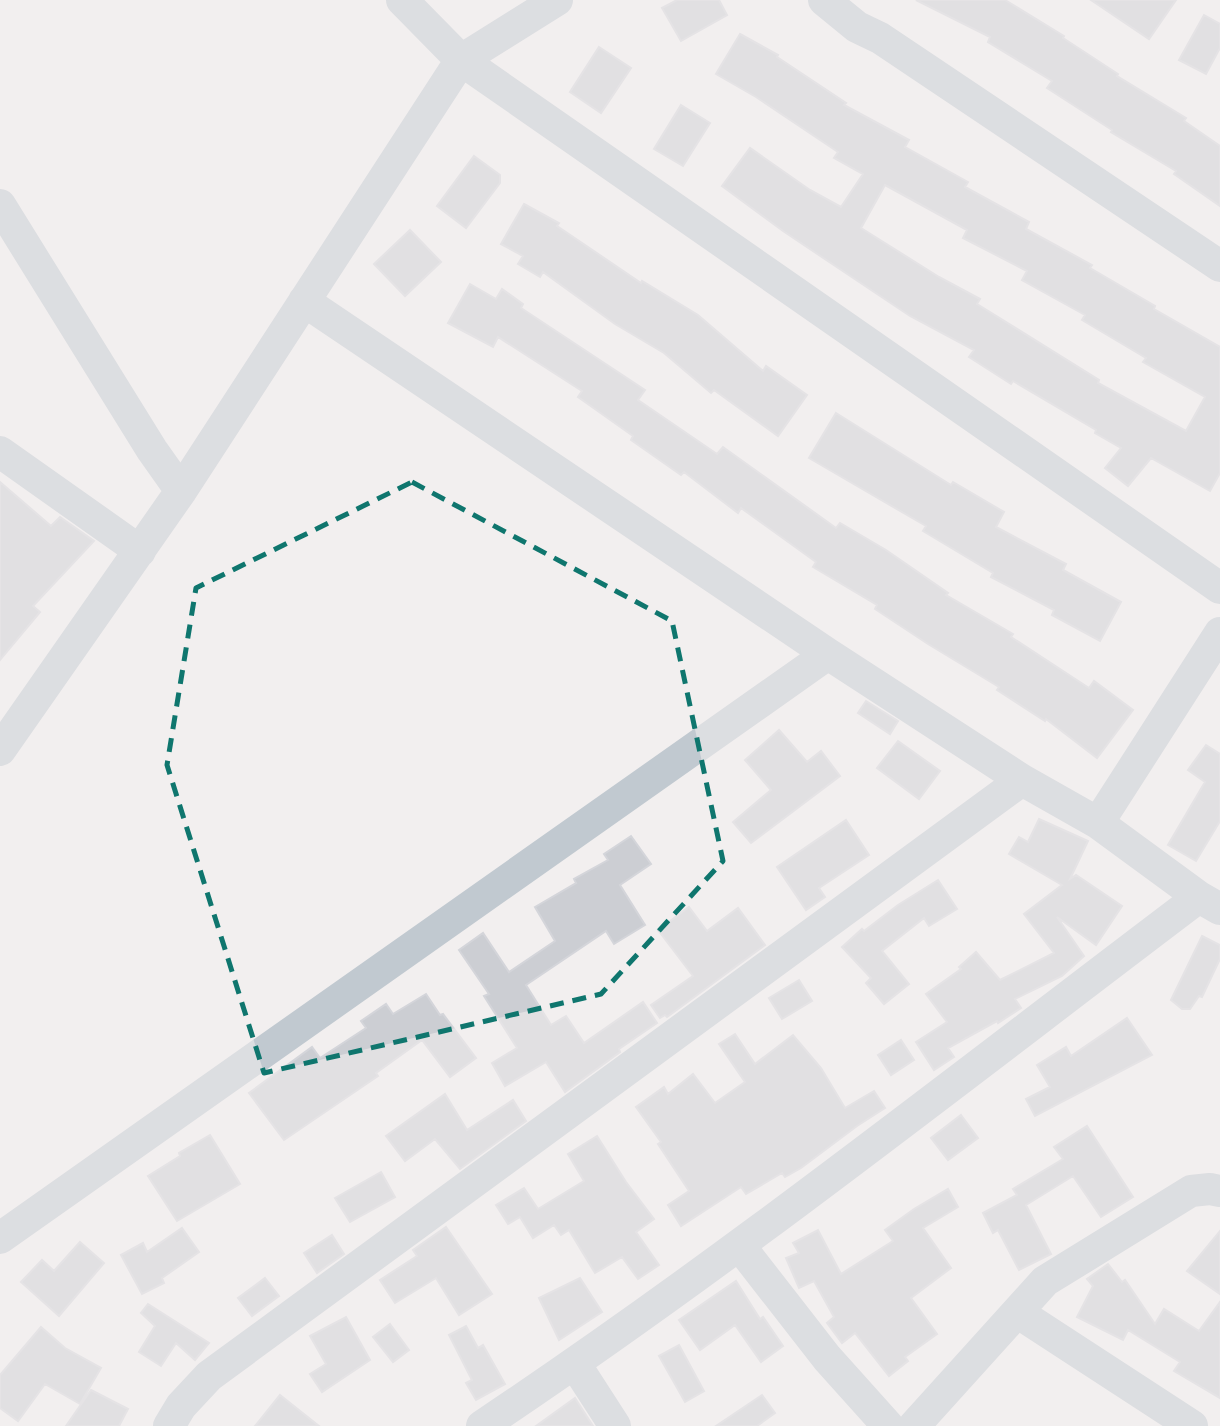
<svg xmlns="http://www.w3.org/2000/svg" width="1220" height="1426" font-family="'Varela Round',sans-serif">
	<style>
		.building { fill: #ccced3; stroke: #d4d5da; stroke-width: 2; fill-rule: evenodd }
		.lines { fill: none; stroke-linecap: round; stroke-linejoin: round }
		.minor { stroke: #c1c9d0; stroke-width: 32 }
		.marked { fill: none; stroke: #0f766e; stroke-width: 5; stroke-dasharray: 14 9; stroke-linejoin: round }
	</style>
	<rect width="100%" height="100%" fill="#f2efef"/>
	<path class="building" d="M 677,0 L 719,0 L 727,15 L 681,41 L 662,8 Z
		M 916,0 L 1005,0 L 1064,36 L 1063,38 L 1118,74 L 1117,76 L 1186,118 L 1184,121 L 1220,146 L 1220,206 L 1174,174 L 1176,171 L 1111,132 L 1112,130 L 1047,88 L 1052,81 L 988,42 L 990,37 Z
		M 1091,0 L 1176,0 L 1149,39 Z
		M 1204,15 L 1220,24 L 1220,48 L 1206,74 L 1179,60 Z
		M 740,34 L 778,55 L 777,57 L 846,103 L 844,105 L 909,140 L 905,147 L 968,182 L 965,187 L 1029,222 L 1026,229 L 1092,265 L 1090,268 L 1155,306 L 1154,309 L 1220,347 L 1220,473 L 1210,491 L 1151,458 L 1128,486 L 1105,468 L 1121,448 L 1095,433 L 1096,430 L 1013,381 L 1011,384 L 969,357 L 974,350 L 910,316 L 783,231 L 722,186 L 750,148 L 810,190 L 841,207 L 863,174 L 834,158 L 838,152 L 756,97 L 716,74 ZM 885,185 L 967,230 L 963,238 L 1027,271 L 1022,280 L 1085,315 L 1082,320 L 1146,358 L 1143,362 L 1205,397 L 1186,431 L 1098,383 L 1099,380 L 977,304 L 980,299 L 939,277 L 861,228 Z
		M 599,47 L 631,68 L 601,113 L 570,92 Z
		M 681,105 L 710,123 L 683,166 L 654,149 Z
		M 474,156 L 500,175 L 500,183 L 466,228 L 437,206 Z
		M 524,204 L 559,223 L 557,226 L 641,283 L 642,281 L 698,315 L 763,371 L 766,366 L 807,395 L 778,436 L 714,390 L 711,393 L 664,353 L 615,324 L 543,272 L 540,277 L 518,264 L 523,256 L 501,244 Z
		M 410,230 L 441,262 L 405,296 L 374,264 Z
		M 470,284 L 496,299 L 502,289 L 523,304 L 521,308 L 645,390 L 638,400 L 717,454 L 723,447 L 836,528 L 840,523 L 886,550 L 948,593 L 946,595 L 1013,634 L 1011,637 L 1089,688 L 1094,681 L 1133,710 L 1097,758 L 1046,719 L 1045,721 L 997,690 L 999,687 L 928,644 L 875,609 L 877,605 L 813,567 L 816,562 L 741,508 L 738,513 L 684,472 L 681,475 L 631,440 L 633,436 L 578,397 L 582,391 L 498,337 L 493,347 L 448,323 Z
		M 836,413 L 951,485 L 953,482 L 1004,512 L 996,527 L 1066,564 L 1063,570 L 1121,602 L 1100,641 L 1052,615 L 1054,610 L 991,577 L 993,573 L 923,531 L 926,526 L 809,458 Z
		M 0,482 L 51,526 L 60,517 L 94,541 L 33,606 L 40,612 L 0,660 Z
		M 866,701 L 898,721 L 890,734 L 858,713 Z
		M 779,730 L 807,762 L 821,751 L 840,776 L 751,843 L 733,822 L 771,790 L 745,760 Z
		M 898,741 L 940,771 L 919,799 L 877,768 Z
		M 1206,745 L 1220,754 L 1220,821 L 1196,861 L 1168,845 L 1205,782 L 1188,770 Z
		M 1039,819 L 1088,841 L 1070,879 L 1076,875 L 1122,906 L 1096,945 L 1057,917 L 1084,956 L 1062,976 L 1015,999 L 1021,1008 L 998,1023 L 997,1021 L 948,1048 L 954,1057 L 934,1070 L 916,1042 L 947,1022 L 926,994 L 961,969 L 959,967 L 976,952 L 1000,980 L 1054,953 L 1024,914 L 1062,885 L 1009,854 L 1019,837 L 1028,842 Z
		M 846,820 L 869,855 L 819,888 L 825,897 L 806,910 L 777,867 Z
		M 631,836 L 651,864 L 620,885 L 645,925 L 614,944 L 606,931 L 526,985 L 551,1025 L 566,1016 L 584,1043 L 643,1002 L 657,1023 L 619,1049 L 620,1052 L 565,1092 L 546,1062 L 505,1086 L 492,1063 L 517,1048 L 484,996 L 489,994 L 459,950 L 483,933 L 509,972 L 555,941 L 535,907 L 576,883 L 574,879 L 608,860 L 604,854 Z
		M 938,880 L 957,909 L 929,926 L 924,918 L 882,951 L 909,984 L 884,1004 L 866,983 L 871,978 L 842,947 L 862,929 L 864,931 L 898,905 Z
		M 689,907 L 707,931 L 738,908 L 765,945 L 667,1017 L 665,1015 L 660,1018 L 651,1005 L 693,976 L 658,930 Z
		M 1202,936 L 1220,945 L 1220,959 L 1202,997 L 1199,996 L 1190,1009 L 1182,1009 L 1171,1000 Z
		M 799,980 L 812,1001 L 782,1019 L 769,998 Z
		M 426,994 L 440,1015 L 443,1014 L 476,1058 L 450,1077 L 422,1040 L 376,1073 L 378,1076 L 284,1140 L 249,1093 L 312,1047 L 320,1058 L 366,1028 L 361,1021 L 386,1004 L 393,1014 Z
		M 1127,1018 L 1152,1055 L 1035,1116 L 1026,1099 L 1050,1087 L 1037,1065 L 1066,1047 L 1071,1056 Z
		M 735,1034 L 755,1064 L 793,1035 L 821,1068 L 845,1108 L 874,1091 L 885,1108 L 857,1126 L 801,1168 L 785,1177 L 782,1173 L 746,1194 L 741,1187 L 681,1226 L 668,1205 L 689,1191 L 658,1144 L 661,1142 L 636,1107 L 664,1087 L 668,1094 L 693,1074 L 715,1103 L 745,1082 L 719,1044 Z
		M 901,1040 L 914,1060 L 891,1075 L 878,1055 Z
		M 445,1094 L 467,1130 L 513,1100 L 526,1121 L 460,1169 L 435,1139 L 405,1161 L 386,1136 Z
		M 961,1115 L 978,1138 L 948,1160 L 931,1138 Z
		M 1087,1126 L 1133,1197 L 1101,1217 L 1073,1176 L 1026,1205 L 1051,1254 L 1019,1270 L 998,1230 L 993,1233 L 983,1213 L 1017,1195 L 1013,1189 L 1063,1159 L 1054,1147 Z
		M 210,1135 L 240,1184 L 177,1221 L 148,1176 L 180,1156 L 179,1153 Z
		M 597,1136 L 626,1182 L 654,1219 L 636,1232 L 659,1265 L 638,1279 L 622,1257 L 595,1273 L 569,1230 L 561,1235 L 554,1225 L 533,1238 L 520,1217 L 508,1224 L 496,1205 L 524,1188 L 538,1209 L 584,1181 L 568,1154 Z
		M 381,1172 L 395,1197 L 350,1222 L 335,1198 Z
		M 948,1189 L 958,1207 L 923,1228 L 951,1268 L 911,1298 L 937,1334 L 905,1357 L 908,1361 L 889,1376 L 855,1333 L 842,1343 L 827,1323 L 834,1317 L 814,1281 L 799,1288 L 786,1258 L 799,1253 L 793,1243 L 818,1230 L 841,1274 L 893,1241 L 885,1230 L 914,1209 Z
		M 446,1227 L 492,1294 L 459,1315 L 436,1278 L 395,1303 L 380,1280 L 417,1256 L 413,1250 Z
		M 182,1228 L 199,1252 L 162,1278 L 164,1283 L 142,1294 L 121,1255 L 143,1243 L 147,1252 Z
		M 1220,1231 L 1220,1294 L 1187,1271 Z
		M 332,1235 L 344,1254 L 317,1273 L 304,1253 Z
		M 80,1242 L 104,1263 L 59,1316 L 21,1282 L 42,1260 L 54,1271 Z
		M 1108,1264 L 1122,1282 L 1125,1280 L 1155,1324 L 1164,1309 L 1199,1331 L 1220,1302 L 1220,1398 L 1174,1371 L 1180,1362 L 1128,1330 L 1123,1340 L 1077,1317 L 1093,1286 L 1087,1279 Z
		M 265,1278 L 279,1296 L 252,1316 L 238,1298 Z
		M 580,1278 L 602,1312 L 559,1340 L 539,1298 Z
		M 736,1281 L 760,1319 L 763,1317 L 783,1346 L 761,1362 L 735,1325 L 700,1350 L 679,1320 Z
		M 148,1304 L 209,1343 L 195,1360 L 176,1343 L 161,1366 L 139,1352 L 155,1326 L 141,1313 Z
		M 346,1317 L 370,1360 L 322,1392 L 310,1374 L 326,1364 L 310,1336 Z
		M 390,1324 L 409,1350 L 393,1362 L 373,1337 Z
		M 466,1326 L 478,1348 L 483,1345 L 505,1384 L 476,1400 L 466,1383 L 472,1380 L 449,1335 Z
		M 41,1327 L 65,1348 L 101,1368 L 80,1404 L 45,1384 L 18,1421 L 0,1408 L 0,1375 Z
		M 679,1345 L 704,1391 L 685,1402 L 659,1356 Z
		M 91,1390 L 128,1409 L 119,1426 L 66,1426 Z
		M 280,1395 L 319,1426 L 255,1426 Z
		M 762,1395 L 775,1413 L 757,1426 L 716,1426 Z
		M 575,1398 L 593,1426 L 536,1426 Z"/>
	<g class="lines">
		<path class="minor" d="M 402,0 L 461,60 L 1220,588
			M 824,0 L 857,27 L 880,38 L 1220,266
			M 0,205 L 152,450 L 181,491
			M 304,301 L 828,654 L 1022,780 L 1098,823 L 1199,897 L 1220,909
			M 0,452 L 140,551
			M 0,750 L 181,491 L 461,60 L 557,0
			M 1098,823 L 1220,633
			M 0,1238 L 828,654
			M 739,1245 L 827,1358 L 888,1426
			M 1017,1312 L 1192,1426
			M 575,1364 L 615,1426
			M 169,1426 L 181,1406 L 209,1376 L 1022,780
			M 482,1426 C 729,1261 962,1076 1199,897
			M 914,1426 L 1045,1281 L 1191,1191 L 1210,1189 L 1220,1191"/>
	</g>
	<path d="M0 0H1220V1426H0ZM 412,482 L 672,621 L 723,861 L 601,994 L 264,1073 L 167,765 L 196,588 Z" fill="#f2efef" fill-opacity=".55" fill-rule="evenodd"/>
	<path class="marked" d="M 412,482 L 672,621 L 723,861 L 601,994 L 264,1073 L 167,765 L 196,588 Z"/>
</svg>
